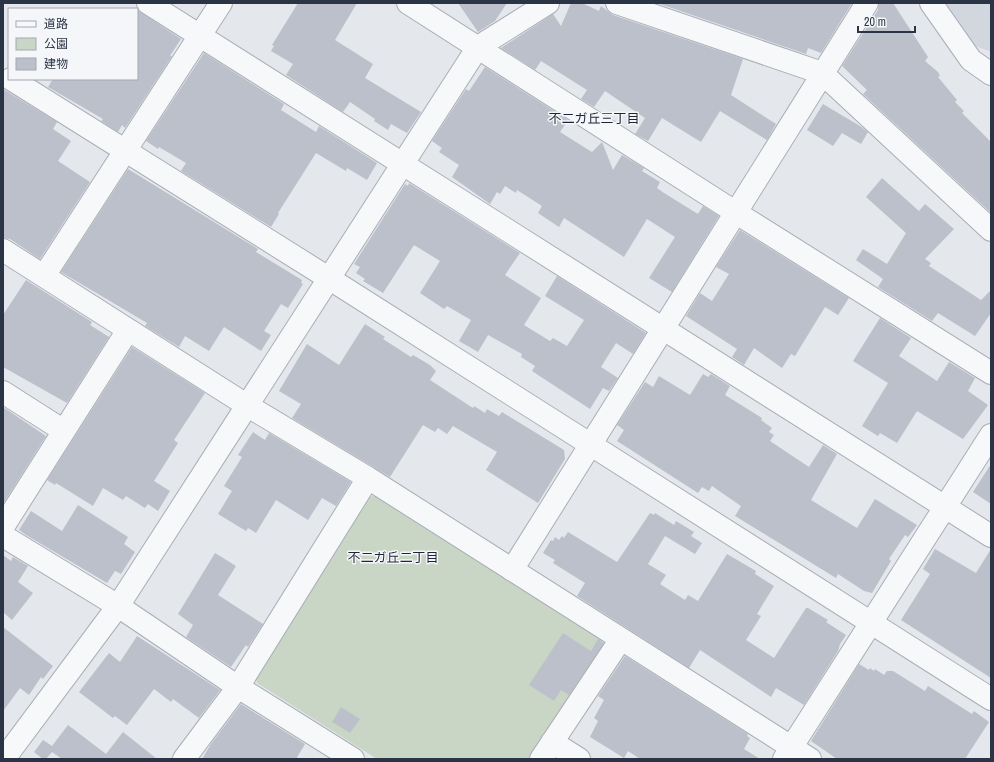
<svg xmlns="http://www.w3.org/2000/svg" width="994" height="762" font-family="'Archivo Narrow','Noto Sans JP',sans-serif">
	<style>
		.built { fill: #d2d6de }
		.green { fill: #c9d6c5 }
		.building { fill: #bbc0ca }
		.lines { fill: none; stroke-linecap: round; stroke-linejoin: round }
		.minor-casing { stroke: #a9aeb7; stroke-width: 24 }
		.minor { stroke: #f7f8fa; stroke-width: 22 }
		.labels { text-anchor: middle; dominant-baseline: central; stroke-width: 3; stroke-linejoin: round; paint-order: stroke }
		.neighbourhood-label { font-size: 13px; fill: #1d2536; stroke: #f4f6f9 }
	</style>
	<rect width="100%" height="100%" fill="#e4e7ec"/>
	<path class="built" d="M 940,3 L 991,3 L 991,52 L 963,41 Z"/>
	<path class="green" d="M 375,495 L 601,639 L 604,647 L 531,759 L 377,759 L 257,683 L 255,675 L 367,498 Z"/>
	<path class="building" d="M 298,3 L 357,3 L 335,40 L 373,64 L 365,78 L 421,112 L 407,133 L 391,124 L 388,130 L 374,121 L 375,119 L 350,102 L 343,112 L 286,75 L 293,64 L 271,51 L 274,46 L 272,45 Z
		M 458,3 L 507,3 L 495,21 L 478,32 Z
		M 571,3 L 582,3 L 599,11 L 601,6 L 613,15 L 743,59 L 731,95 L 776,124 L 767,140 L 720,111 L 701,142 L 662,118 L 648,141 L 635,134 L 645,118 L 605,91 L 594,107 L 581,99 L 587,90 L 541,61 L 535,70 L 501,48 L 553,14 L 561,26 Z
		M 657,3 L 852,3 L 821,53 L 808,48 L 806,54 Z
		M 879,3 L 893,3 L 928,57 L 925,61 L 938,72 L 940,76 L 938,77 L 957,100 L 955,102 L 964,111 L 962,113 L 991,142 L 991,213 L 863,94 L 867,90 L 842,66 L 878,10 Z
		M 137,10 L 181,39 L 170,56 L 172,56 L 125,128 L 122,125 L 118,132 L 101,121 L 103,119 L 48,87 L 53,79 L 137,79 Z
		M 204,53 L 284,104 L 281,110 L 316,132 L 319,126 L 377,163 L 367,180 L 347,168 L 346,171 L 316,153 L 278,213 L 279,214 L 271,227 L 181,171 L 186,163 L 159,147 L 158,149 L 146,141 Z
		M 485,67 L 568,120 L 560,132 L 592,152 L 602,142 L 613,170 L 622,155 L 644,168 L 642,171 L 660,182 L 657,188 L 664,193 L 698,214 L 703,206 L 719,216 L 672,292 L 649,278 L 675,237 L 647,219 L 624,257 L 564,218 L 559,227 L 538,213 L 542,206 L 517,190 L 516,193 L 505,186 L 500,194 L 497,192 L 490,204 L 452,177 L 459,165 L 439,152 L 442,148 L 432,141 L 466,89 L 469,91 Z
		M 3,89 L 57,122 L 53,129 L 71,141 L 58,161 L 90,182 L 40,259 L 10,239 L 3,238 Z
		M 823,104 L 860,126 L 868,132 L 861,144 L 842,133 L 833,146 L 807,130 Z
		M 128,169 L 258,249 L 256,252 L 302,280 L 301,283 L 303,284 L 288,308 L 281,304 L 264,331 L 271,335 L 261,351 L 224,327 L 209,351 L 185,336 L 179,347 L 145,326 L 147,323 L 61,272 Z
		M 882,178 L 919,211 L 925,204 L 954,229 L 925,259 L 931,263 L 929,266 L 981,300 L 991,290 L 991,313 L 975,336 L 938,313 L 932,321 L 878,287 L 883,279 L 856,260 L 863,249 L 887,264 L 906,233 L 866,197 Z
		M 409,183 L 520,253 L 505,275 L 541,298 L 524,325 L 550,341 L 553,338 L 567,346 L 584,320 L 545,296 L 557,276 L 646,333 L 633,354 L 616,343 L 601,367 L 618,378 L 609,391 L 603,388 L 590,409 L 532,371 L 535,366 L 521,357 L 522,354 L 488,335 L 478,352 L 459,341 L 471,320 L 447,306 L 444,309 L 420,293 L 440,261 L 414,245 L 383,293 L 363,281 L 365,279 L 356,273 L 360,267 L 354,264 L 405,184 L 408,186 Z
		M 740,230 L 849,298 L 838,315 L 825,307 L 795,356 L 791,354 L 782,368 L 754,348 L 744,365 L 732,357 L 737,349 L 686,316 L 700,293 L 712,301 L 729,274 L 716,267 Z
		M 26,280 L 92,322 L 90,325 L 109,337 L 67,403 L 3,367 L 3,315 Z
		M 880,318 L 911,338 L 899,356 L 937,381 L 949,362 L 975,378 L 968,391 L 988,405 L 963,439 L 917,411 L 897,443 L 880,433 L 878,436 L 862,426 L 888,383 L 853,361 Z
		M 365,324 L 385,337 L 383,339 L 411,357 L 413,355 L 430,365 L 436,371 L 430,380 L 473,408 L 474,406 L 485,413 L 487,409 L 499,416 L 502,412 L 564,450 L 565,459 L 538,503 L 486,470 L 497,452 L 453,426 L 447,434 L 438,428 L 435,432 L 423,425 L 390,477 L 292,418 L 301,404 L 279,391 L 307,344 L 339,365 Z
		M 132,347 L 205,393 L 174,440 L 178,443 L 154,481 L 170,491 L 158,511 L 148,504 L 145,508 L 126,496 L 123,500 L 103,488 L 93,506 L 56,483 L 55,485 L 47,480 Z
		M 703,374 L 708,377 L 711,374 L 730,386 L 725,395 L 762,418 L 761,420 L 772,428 L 769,432 L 774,435 L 770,441 L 809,467 L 823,445 L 837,454 L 811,500 L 857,528 L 875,499 L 917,525 L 908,537 L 905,535 L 889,559 L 891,561 L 872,593 L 864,591 L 838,574 L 836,578 L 735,516 L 741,506 L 712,486 L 709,491 L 702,487 L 698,493 L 617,441 L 624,430 L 617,425 L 645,382 L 653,387 L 659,376 L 690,395 Z
		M 3,407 L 46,436 L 3,504 Z
		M 253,432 L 265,440 L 269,433 L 351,482 L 336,506 L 322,498 L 308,520 L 276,500 L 256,533 L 248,528 L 246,531 L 218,514 L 232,491 L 224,486 L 242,457 L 238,455 Z
		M 991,464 L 991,504 L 973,492 Z
		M 78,505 L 128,537 L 124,544 L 135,552 L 121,574 L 115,571 L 107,583 L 26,535 L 19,530 L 31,511 L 62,531 Z
		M 650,513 L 654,515 L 655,513 L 674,525 L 676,521 L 694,532 L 691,536 L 702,543 L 695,554 L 665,536 L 648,564 L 666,575 L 660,584 L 685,600 L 688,595 L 698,601 L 727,554 L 756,571 L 755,574 L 774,586 L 757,614 L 761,616 L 746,640 L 774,658 L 806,608 L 808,608 L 828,620 L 826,622 L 846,635 L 840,644 L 838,651 L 804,705 L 776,688 L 771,697 L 700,650 L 689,668 L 577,596 L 585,583 L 553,563 L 555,560 L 543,553 L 551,540 L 553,541 L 555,537 L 559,540 L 562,536 L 564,538 L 568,532 L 617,562 Z
		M 935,549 L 976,573 L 991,549 L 991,678 L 901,620 L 930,574 L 923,569 Z
		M 215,553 L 236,566 L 218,595 L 263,624 L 248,647 L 246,645 L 231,667 L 186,637 L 193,625 L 178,614 Z
		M 3,555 L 11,561 L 13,557 L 28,566 L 18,582 L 33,593 L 12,620 L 3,612 Z
		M 3,627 L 53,666 L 43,679 L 41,677 L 29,695 L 20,688 L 3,711 Z
		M 563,633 L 591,651 L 598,639 L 604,643 L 569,695 L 561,690 L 554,701 L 529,685 Z
		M 137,636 L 220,690 L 199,718 L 173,699 L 171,702 L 154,689 L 127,725 L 115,716 L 113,718 L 79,692 L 109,653 L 120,662 Z
		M 625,656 L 748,734 L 747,736 L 750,738 L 744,749 L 760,759 L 640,759 L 628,751 L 624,758 L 590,737 L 598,721 L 594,718 L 604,700 L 598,696 Z
		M 859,664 L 869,670 L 870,668 L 874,671 L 875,669 L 884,675 L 887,671 L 893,671 L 925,691 L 928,686 L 972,714 L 974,711 L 989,722 L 965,759 L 837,759 L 811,741 Z
		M 241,704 L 305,744 L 296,759 L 202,759 L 211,744 Z
		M 341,707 L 360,719 L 350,733 L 332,722 Z
		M 68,725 L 106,754 L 123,732 L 157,759 L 62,759 L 52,752 L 46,759 L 43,759 L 34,752 L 43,740 L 52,746 Z"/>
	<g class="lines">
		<g class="minor-casing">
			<path id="minor" d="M 148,3 L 991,536
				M 408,3 L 735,212 L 991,373
				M 617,3 L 822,73 L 991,230
				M 931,3 L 971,60 L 991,74
				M 11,79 L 330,279 L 991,699
				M 3,250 L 248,406 L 368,478 L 810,759
				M 44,276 L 221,3
				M 3,392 L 64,431
				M 3,527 L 128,330
				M 3,536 L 118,606 L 238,687 L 353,759
				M 512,570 L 867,3
				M 552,742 L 579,759
				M 4,759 L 118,606 L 478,47 L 548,3
				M 184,759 L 238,687 L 368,478
				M 541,759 L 621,639
				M 784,759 L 991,435"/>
		</g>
		<use href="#minor" class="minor"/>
	</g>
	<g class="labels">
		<g class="neighbourhood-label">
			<text x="594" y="118">不二ガ丘三丁目</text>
			<text x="393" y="557">不二ガ丘二丁目</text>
		</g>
	</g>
	<rect width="994" height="762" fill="none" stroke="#2b3445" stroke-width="8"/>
	<rect x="8" y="8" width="130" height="72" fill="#f4f6f9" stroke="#a4a8b1"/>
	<rect x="16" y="21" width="20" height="6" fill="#f7f8fa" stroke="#a4a8b1"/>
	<text x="44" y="28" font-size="12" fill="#2b3445">道路</text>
	<rect x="16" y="38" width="20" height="12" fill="#c9d6c5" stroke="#a4a8b1"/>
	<text x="44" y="48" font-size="12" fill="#2b3445">公園</text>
	<rect x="16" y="58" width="20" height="12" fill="#bbc0ca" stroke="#a4a8b1"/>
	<text x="44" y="68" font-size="12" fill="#2b3445">建物</text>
	<path d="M858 26v6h57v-6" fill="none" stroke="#2b3445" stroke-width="2"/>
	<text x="864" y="26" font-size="12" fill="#2b3445" stroke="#f4f6f9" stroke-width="3" paint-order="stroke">20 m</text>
</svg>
